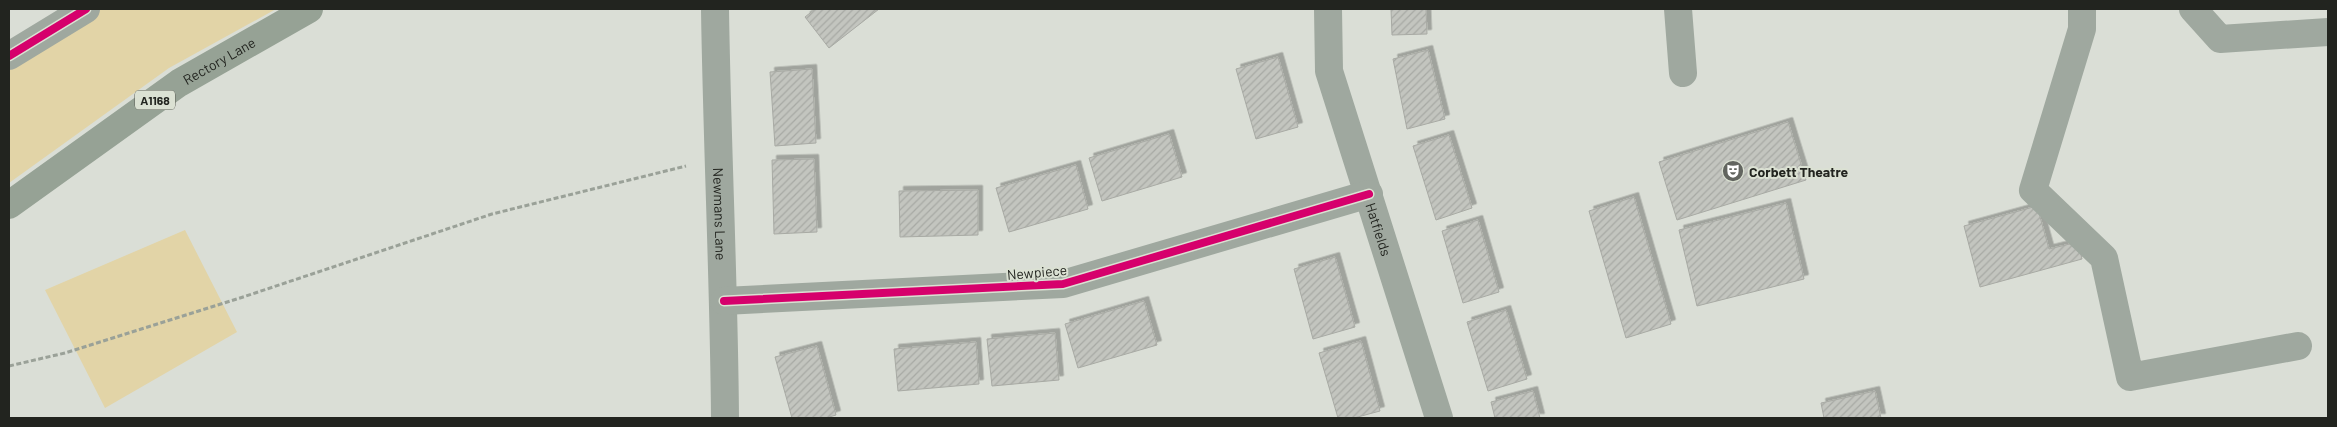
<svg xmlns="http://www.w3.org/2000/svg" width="2337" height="427" font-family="Barlow,sans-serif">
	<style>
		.green { fill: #e2d4a7 }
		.building { fill: url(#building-hatch); stroke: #a8aaa4; filter: url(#shadow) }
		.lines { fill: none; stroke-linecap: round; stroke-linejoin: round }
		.path { stroke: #9aa198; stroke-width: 3; stroke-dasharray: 5 2.5; stroke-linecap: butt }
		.minor { stroke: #9fa89f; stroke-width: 28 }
		.major { stroke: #96a295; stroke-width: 28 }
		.cycleway-casing { stroke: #dbe1d3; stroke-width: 11 }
		.cycleway { stroke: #d6006c; stroke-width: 8 }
		.labels { text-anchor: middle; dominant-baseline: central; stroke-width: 4; stroke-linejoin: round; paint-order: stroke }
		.shield { fill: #dbe1d3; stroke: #5a5d55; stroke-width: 1 }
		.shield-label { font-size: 12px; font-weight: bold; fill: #22241f }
		.street-label { font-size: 14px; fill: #22241f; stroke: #dbe1d3 }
		.poi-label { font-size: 14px; font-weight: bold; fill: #22241f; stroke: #dbe1d3; text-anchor: start }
	</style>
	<defs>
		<pattern id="building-hatch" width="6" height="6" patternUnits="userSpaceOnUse" patternTransform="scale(1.25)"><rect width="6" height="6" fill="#c3c5bf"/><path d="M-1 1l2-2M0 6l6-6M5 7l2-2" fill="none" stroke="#a7a9a4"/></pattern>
		<filter id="shadow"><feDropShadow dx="4.5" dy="-4.5" stdDeviation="0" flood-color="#0004"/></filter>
	</defs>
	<rect width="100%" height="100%" fill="#daded6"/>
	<path class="green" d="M 86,9 L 276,9 L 169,68 L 9,183 L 9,56 Z
		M 185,230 L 237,332 L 105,408 L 45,290 Z"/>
	<path class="building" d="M 815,9 L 879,9 L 829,48 L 805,17 Z
		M 1391,9 L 1426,9 L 1427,34 L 1392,35 Z
		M 1428,50 L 1445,119 L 1407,129 L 1393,59 Z
		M 1278,57 L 1298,127 L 1256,139 L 1236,69 Z
		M 812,69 L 816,143 L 775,146 L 770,72 Z
		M 1788,122 L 1806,180 L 1677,220 L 1659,162 Z
		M 1169,134 L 1182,177 L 1102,201 L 1089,158 Z
		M 1449,135 L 1472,208 L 1436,220 L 1413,146 Z
		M 814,159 L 817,232 L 774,234 L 772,160 Z
		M 1076,165 L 1088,209 L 1009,232 L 996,188 Z
		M 978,190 L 978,235 L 900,237 L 899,191 Z
		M 1634,197 L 1671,324 L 1626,338 L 1589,211 Z
		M 1786,203 L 1804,279 L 1697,306 L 1679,230 Z
		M 2037,206 L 2049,249 L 2078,242 L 2082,259 L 1980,287 L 1964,226 Z
		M 1478,220 L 1499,292 L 1463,303 L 1442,231 Z
		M 1335,257 L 1355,327 L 1313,339 L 1294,269 Z
		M 1144,301 L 1157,345 L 1078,368 L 1065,324 Z
		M 1506,310 L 1527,379 L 1488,391 L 1467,322 Z
		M 1055,333 L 1059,380 L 992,386 L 987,339 Z
		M 1361,341 L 1380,411 L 1354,418 L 1338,418 L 1319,353 Z
		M 976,342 L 979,384 L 898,391 L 894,349 Z
		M 817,346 L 836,415 L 826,418 L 792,418 L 775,357 Z
		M 1533,391 L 1540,418 L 1495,418 L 1491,402 Z
		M 1875,391 L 1881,418 L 1824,418 L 1821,403 Z"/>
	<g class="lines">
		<path class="path" d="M 9,366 L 65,353 L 240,298 L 492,214 L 686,166"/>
		<g class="minor">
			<path id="s1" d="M 715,9 C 717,145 724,282 725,418"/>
			<path id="s2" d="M 1328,9 L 1329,71 L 1439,418"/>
			<path d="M 1678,9 L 1683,73"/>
			<path d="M 2082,9 L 2082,29 L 2033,190 L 2104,258 L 2130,377 L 2298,346"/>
			<path d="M 2193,9 L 2220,39 L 2328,32"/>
			<path d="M 9,56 L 86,9"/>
			<path d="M 724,301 L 1063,284 L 1369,194"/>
		</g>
		<path class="major" id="s3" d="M 9,205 L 179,83 L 309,9"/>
		<g class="cycleway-casing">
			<path id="cycleway" d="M 9,56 L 86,9
				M 724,301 L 1063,284 L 1369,194"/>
		</g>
		<use href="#cycleway" class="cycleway"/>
	</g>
	<defs>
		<g id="theatre-disc" transform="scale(1.125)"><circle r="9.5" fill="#62655f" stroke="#dbe1d3"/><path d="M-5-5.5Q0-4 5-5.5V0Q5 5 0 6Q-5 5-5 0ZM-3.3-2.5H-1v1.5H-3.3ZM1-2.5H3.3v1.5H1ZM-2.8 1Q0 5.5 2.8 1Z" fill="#fff"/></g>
	</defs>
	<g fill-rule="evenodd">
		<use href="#theatre-disc" x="1733" y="171"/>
	</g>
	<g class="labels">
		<rect class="shield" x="135" y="90.5" width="40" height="19" rx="4"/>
		<g class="shield-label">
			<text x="155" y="100">A1168</text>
		</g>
		<g class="street-label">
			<text stroke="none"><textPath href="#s3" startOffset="255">Rectory Lane</textPath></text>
			<text stroke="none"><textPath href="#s1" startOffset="205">Newmans Lane</textPath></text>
			<text stroke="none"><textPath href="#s2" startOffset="228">Hatfields</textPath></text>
			<text transform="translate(1037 272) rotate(-5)">Newpiece</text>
		</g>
		<g class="poi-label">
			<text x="1749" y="171">Corbett Theatre</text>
		</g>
	</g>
	<rect width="2337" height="427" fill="none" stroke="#22241f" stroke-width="20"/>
</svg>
